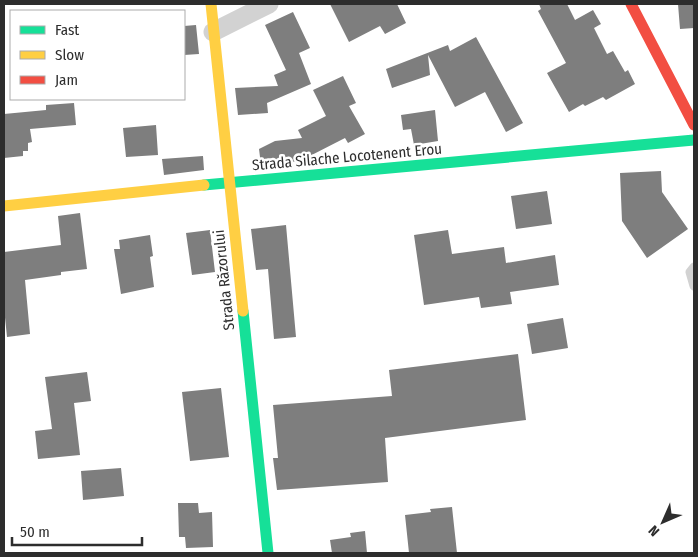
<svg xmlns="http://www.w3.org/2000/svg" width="698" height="557" font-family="'Fira Sans Condensed',sans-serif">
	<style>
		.building { fill: #7e7e7e }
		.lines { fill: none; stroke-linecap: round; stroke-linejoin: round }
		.lane { stroke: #d2d2d2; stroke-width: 9 }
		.street { stroke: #d2d2d2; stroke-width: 19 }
		.fast { stroke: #16e098; stroke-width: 11 }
		.slow { stroke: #ffcf43; stroke-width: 11 }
		.jam { stroke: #f24e42; stroke-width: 11 }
		.labels { text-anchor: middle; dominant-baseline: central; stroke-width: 5; stroke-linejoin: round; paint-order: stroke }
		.street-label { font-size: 15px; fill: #2d2d2d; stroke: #fff }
	</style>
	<rect width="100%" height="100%" fill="#fff"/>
	<path class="building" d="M 330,4 L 397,4 L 406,23 L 385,34 L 380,26 L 349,42 Z
		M 539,4 L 567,4 L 575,20 L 593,10 L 601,24 L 594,28 L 607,54 L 613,51 L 625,72 L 628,70 L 635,84 L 606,100 L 603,97 L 585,106 L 583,104 L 569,112 L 547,73 L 566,63 L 538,11 L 541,9 Z
		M 678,4 L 694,4 L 694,28 L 680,29 Z
		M 293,12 L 310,48 L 299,53 L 311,84 L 267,103 L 268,113 L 238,115 L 235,88 L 278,86 L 274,75 L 286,70 L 265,25 Z
		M 196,25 L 199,54 L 184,55 L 184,26 Z
		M 476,37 L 523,123 L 506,132 L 485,92 L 455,107 L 428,55 L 430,75 L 392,88 L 386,69 L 448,45 L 450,51 Z
		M 343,76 L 356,103 L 349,106 L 365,134 L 348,143 L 345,138 L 300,161 L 261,165 L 259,149 L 275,141 L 302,138 L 298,130 L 326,116 L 313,90 Z
		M 74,103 L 76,125 L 30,129 L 32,142 L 28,143 L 28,151 L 23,151 L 23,156 L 4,158 L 4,114 L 46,110 L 46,105 Z
		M 435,110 L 438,141 L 414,145 L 411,129 L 403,130 L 401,115 Z
		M 156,125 L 158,155 L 126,157 L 123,128 Z
		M 203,156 L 204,170 L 164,175 L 162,159 Z
		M 661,171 L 662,192 L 688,229 L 647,258 L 622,221 L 620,173 Z
		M 547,191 L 552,224 L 516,229 L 511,196 Z
		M 80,213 L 87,269 L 61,272 L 61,275 L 25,280 L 30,334 L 7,337 L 4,308 L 4,252 L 61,245 L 58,216 Z
		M 286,225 L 296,337 L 274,339 L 268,269 L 256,270 L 251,229 Z
		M 210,230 L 215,272 L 192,275 L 186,233 Z
		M 448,230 L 452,254 L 504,247 L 506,263 L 555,255 L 559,285 L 510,292 L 512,304 L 481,308 L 479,297 L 424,305 L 414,235 Z
		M 150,235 L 153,256 L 150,257 L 154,287 L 121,294 L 114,249 L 120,249 L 119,240 Z
		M 563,318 L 568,348 L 532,354 L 527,324 Z
		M 518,354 L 526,420 L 385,438 L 388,482 L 277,490 L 273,458 L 278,458 L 273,405 L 392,396 L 389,370 Z
		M 87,372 L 91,401 L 74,403 L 80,455 L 38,459 L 35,431 L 52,429 L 45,377 Z
		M 221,388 L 229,457 L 190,461 L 182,392 Z
		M 121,468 L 124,496 L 83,500 L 81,471 Z
		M 178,503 L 198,503 L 199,513 L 212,512 L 213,547 L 186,548 L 185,537 L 179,537 Z
		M 452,507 L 457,553 L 409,553 L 405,515 L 431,512 L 430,509 Z
		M 365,531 L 367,553 L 332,553 L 330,540 L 351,537 L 350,533 Z"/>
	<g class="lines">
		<path class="lane" d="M 694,267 L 690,272 L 694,286"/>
		<path class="street" d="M 213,32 L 269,4"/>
		<path class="fast" d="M 204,185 L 694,140
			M 243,311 L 268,553"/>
		<path class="slow" d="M 211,4 L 243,311
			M 4,206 L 204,185"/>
		<path class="jam" d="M 631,4 L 694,125"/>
	</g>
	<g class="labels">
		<g class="street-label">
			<text transform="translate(347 157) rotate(-5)">Strada Silache Locotenent Erou</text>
			<text transform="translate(224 280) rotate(-96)">Strada Răzorului</text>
		</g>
	</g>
	<rect width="698" height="557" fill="none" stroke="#2d2d2d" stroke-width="10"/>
	<rect x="10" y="10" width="175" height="90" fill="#ffffff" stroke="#ababab"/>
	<rect x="20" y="26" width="25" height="8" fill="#16e098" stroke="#ababab"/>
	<text x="55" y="35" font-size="15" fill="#2d2d2d">Fast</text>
	<rect x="20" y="51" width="25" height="8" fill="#ffcf43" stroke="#ababab"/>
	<text x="55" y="60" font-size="15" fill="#2d2d2d">Slow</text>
	<rect x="20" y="76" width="25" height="8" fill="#f24e42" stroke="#ababab"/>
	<text x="55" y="85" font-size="15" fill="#2d2d2d">Jam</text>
	<g transform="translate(663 522) rotate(225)" stroke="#ffffff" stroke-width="4" paint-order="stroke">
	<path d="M0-4L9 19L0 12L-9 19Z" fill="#2d2d2d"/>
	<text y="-8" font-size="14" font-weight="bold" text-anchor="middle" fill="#2d2d2d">N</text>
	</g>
	<path d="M12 537v8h130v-8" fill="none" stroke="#2d2d2d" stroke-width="2.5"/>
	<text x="20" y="537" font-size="15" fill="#2d2d2d" stroke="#ffffff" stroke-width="4" paint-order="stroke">50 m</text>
</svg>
